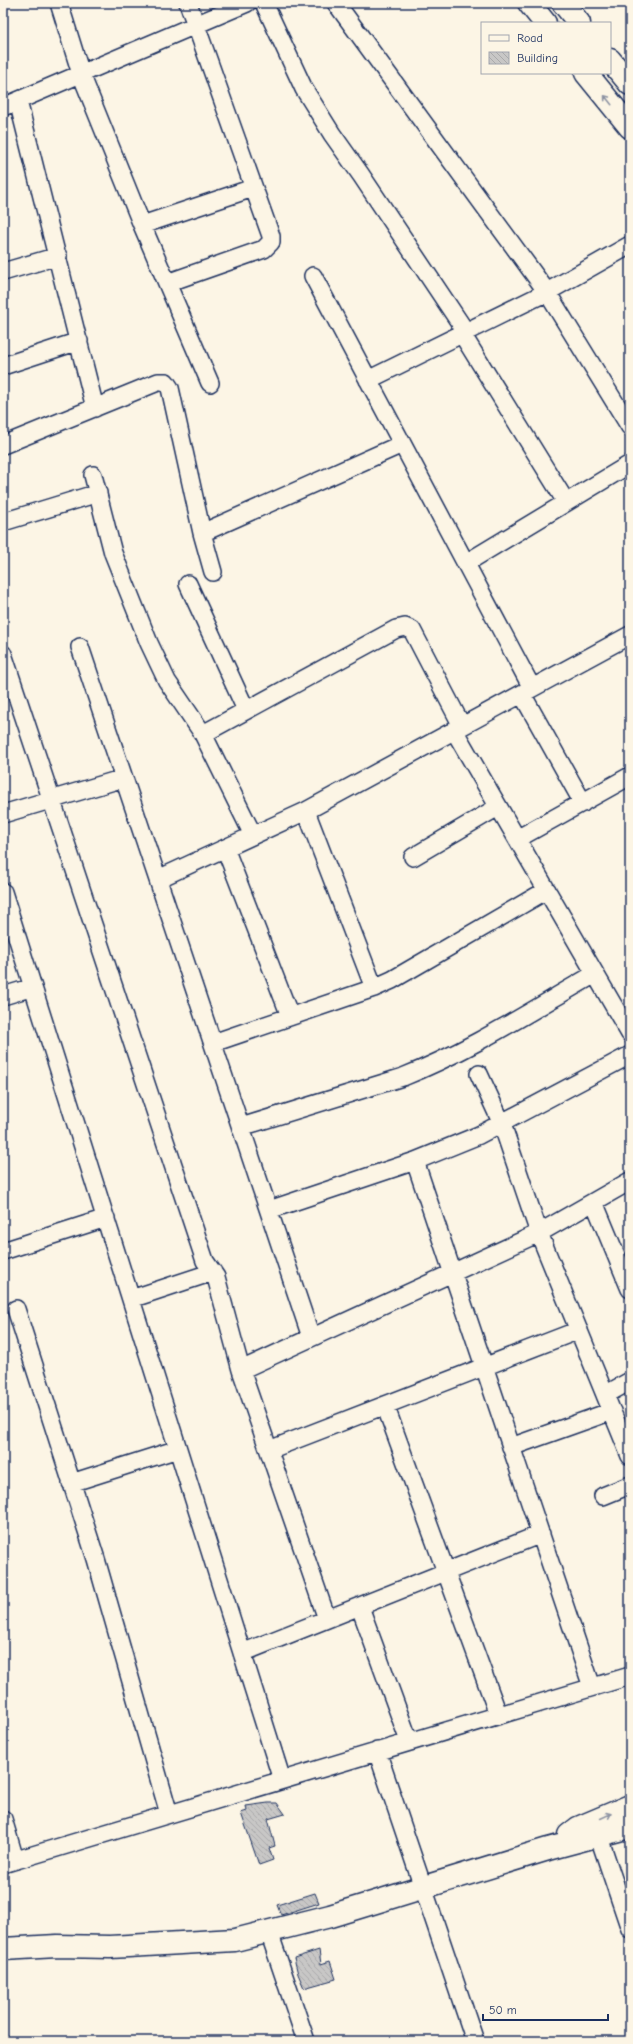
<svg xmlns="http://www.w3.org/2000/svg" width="633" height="2044" font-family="'Comic Neue',sans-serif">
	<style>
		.building { fill: url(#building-back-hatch); stroke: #1b2f5e }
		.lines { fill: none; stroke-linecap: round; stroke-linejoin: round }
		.street-casing { stroke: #1b2f5e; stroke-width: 20 }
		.primary-casing { stroke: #1b2f5e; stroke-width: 25 }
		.street { stroke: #fcf5e5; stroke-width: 17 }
		.primary { stroke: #fcf5e5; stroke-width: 22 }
		.oneway { stroke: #8c92a2 }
	</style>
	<defs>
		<pattern id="building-back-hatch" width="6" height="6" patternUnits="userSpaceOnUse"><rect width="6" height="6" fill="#c8c7c6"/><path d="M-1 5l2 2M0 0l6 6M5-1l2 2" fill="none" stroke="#ababac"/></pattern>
	</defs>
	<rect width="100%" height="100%" fill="#fcf5e5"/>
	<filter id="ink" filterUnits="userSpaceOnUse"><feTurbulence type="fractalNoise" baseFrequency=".025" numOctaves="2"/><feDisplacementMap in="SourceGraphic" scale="8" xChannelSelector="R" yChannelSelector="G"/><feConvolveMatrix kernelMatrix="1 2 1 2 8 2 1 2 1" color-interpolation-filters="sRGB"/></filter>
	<g filter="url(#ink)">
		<path class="building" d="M 268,1803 L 277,1803 L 285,1814 L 268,1819 L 275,1846 L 269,1848 L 273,1860 L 259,1865 L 241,1813 L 247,1811 L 246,1806 Z
			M 315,1893 L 319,1903 L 281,1915 L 277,1905 Z
			M 319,1950 L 321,1964 L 330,1961 L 336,1979 L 304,1988 L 298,1974 L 294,1958 Z"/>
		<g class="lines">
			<g class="street-casing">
				<path id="street" d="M 59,3 L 81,74 L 142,225 L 210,383
					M 264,3 L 304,89 L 332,134 L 361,175 L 466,332
					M 336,3 L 547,292 L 630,427
					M 18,101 L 95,408
					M 3,107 L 247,3
					M 142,225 L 253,188
					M 3,272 L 58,256
					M 313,276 L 532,688
					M 167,283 L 264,249 L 271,242 L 271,236 L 188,3
					M 462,334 L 566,502
					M 3,366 L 79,341
					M 368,380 L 547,292 L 630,245
					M 3,445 L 158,382 L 166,382 L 170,388 L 202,533 L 213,572
					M 93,475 L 113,553 L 149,643 L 167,681 L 203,734 L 253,835
					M 3,522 L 98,493
					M 202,533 L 402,444
					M 466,563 L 630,464
					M 188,584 L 246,710
					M 80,647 L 311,1337
					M 3,654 L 205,1261 L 216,1277 L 241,1370 L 327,1619
					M 522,694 L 583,803
					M 454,730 L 630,1034
					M 203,734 L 396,629 L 405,627 L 412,630 L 462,726
					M 306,811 L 374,988
					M 3,814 L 124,778
					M 517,839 L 630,776
					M 225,848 L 290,1016
					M 413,857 L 498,807
					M 158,879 L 306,811 L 630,635
					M 3,892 L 282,1780
					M 3,996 L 33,987
					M 213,1043 L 374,988 L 392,980 L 547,890
					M 479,1074 L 502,1124 L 539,1233 L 630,1456
					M 241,1127 L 403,1077 C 471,1050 532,1010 595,974
					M 415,1161 L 592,1687
					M 594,1202 L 630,1289
					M 269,1210 L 415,1161 L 479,1135 L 630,1055
					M 3,1251 L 106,1218
					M 131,1299 L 213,1272
					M 16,1309 L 96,1559 L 169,1814
					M 241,1370 L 539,1233 L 630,1181
					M 605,1395 L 630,1381
					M 385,1405 L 498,1714
					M 511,1447 L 612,1411
					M 269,1450 L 579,1330
					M 71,1483 L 178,1449
					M 603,1496 L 630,1485
					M 360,1607 L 409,1741
					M 242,1653 L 541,1534
					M 377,1751 L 475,2041
					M 3,1819 L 15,1860
					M 602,1846 L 630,1929
					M 3,1864 L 630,1676
					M 269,1932 L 306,2041"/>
			</g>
			<g class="primary-casing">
				<path id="primary" d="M 529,3 L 545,23
					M 563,3 L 579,23
					M 610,60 L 630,84
					M 586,73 L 630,127
					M 569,1835 L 578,1828 L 630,1806
					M 3,1949 L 57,1946 L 110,1947 L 235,1940 L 330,1916 L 548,1849 L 630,1827"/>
			</g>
			<use href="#street" class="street"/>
			<use href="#primary" class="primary"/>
		</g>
		<defs><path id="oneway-shaft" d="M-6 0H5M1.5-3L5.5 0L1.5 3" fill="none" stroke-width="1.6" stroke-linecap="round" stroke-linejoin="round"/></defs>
		<g class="oneway">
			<use href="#oneway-shaft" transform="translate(608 100) rotate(-129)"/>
			<use href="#oneway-shaft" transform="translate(606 1816) rotate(-25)"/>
		</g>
	</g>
	<rect width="633" height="2044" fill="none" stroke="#fcf5e5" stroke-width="16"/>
	<rect x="8" y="8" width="617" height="2028" fill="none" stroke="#1b2f5e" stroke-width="1.5" filter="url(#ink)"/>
	<rect x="481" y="22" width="130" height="52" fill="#fcf5e5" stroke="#a2a6af"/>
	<rect x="489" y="35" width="20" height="6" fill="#fcf5e5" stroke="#a2a6af"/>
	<text x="517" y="42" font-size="12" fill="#1b2f5e">Road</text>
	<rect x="489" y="52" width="20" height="12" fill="url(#building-back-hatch)" stroke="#a2a6af"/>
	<text x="517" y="62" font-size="12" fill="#1b2f5e">Building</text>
	<path d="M483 2014v6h125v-6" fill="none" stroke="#1b2f5e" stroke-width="2"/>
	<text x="489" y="2014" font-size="12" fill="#1b2f5e" stroke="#fcf5e5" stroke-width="3" paint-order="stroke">50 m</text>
</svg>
